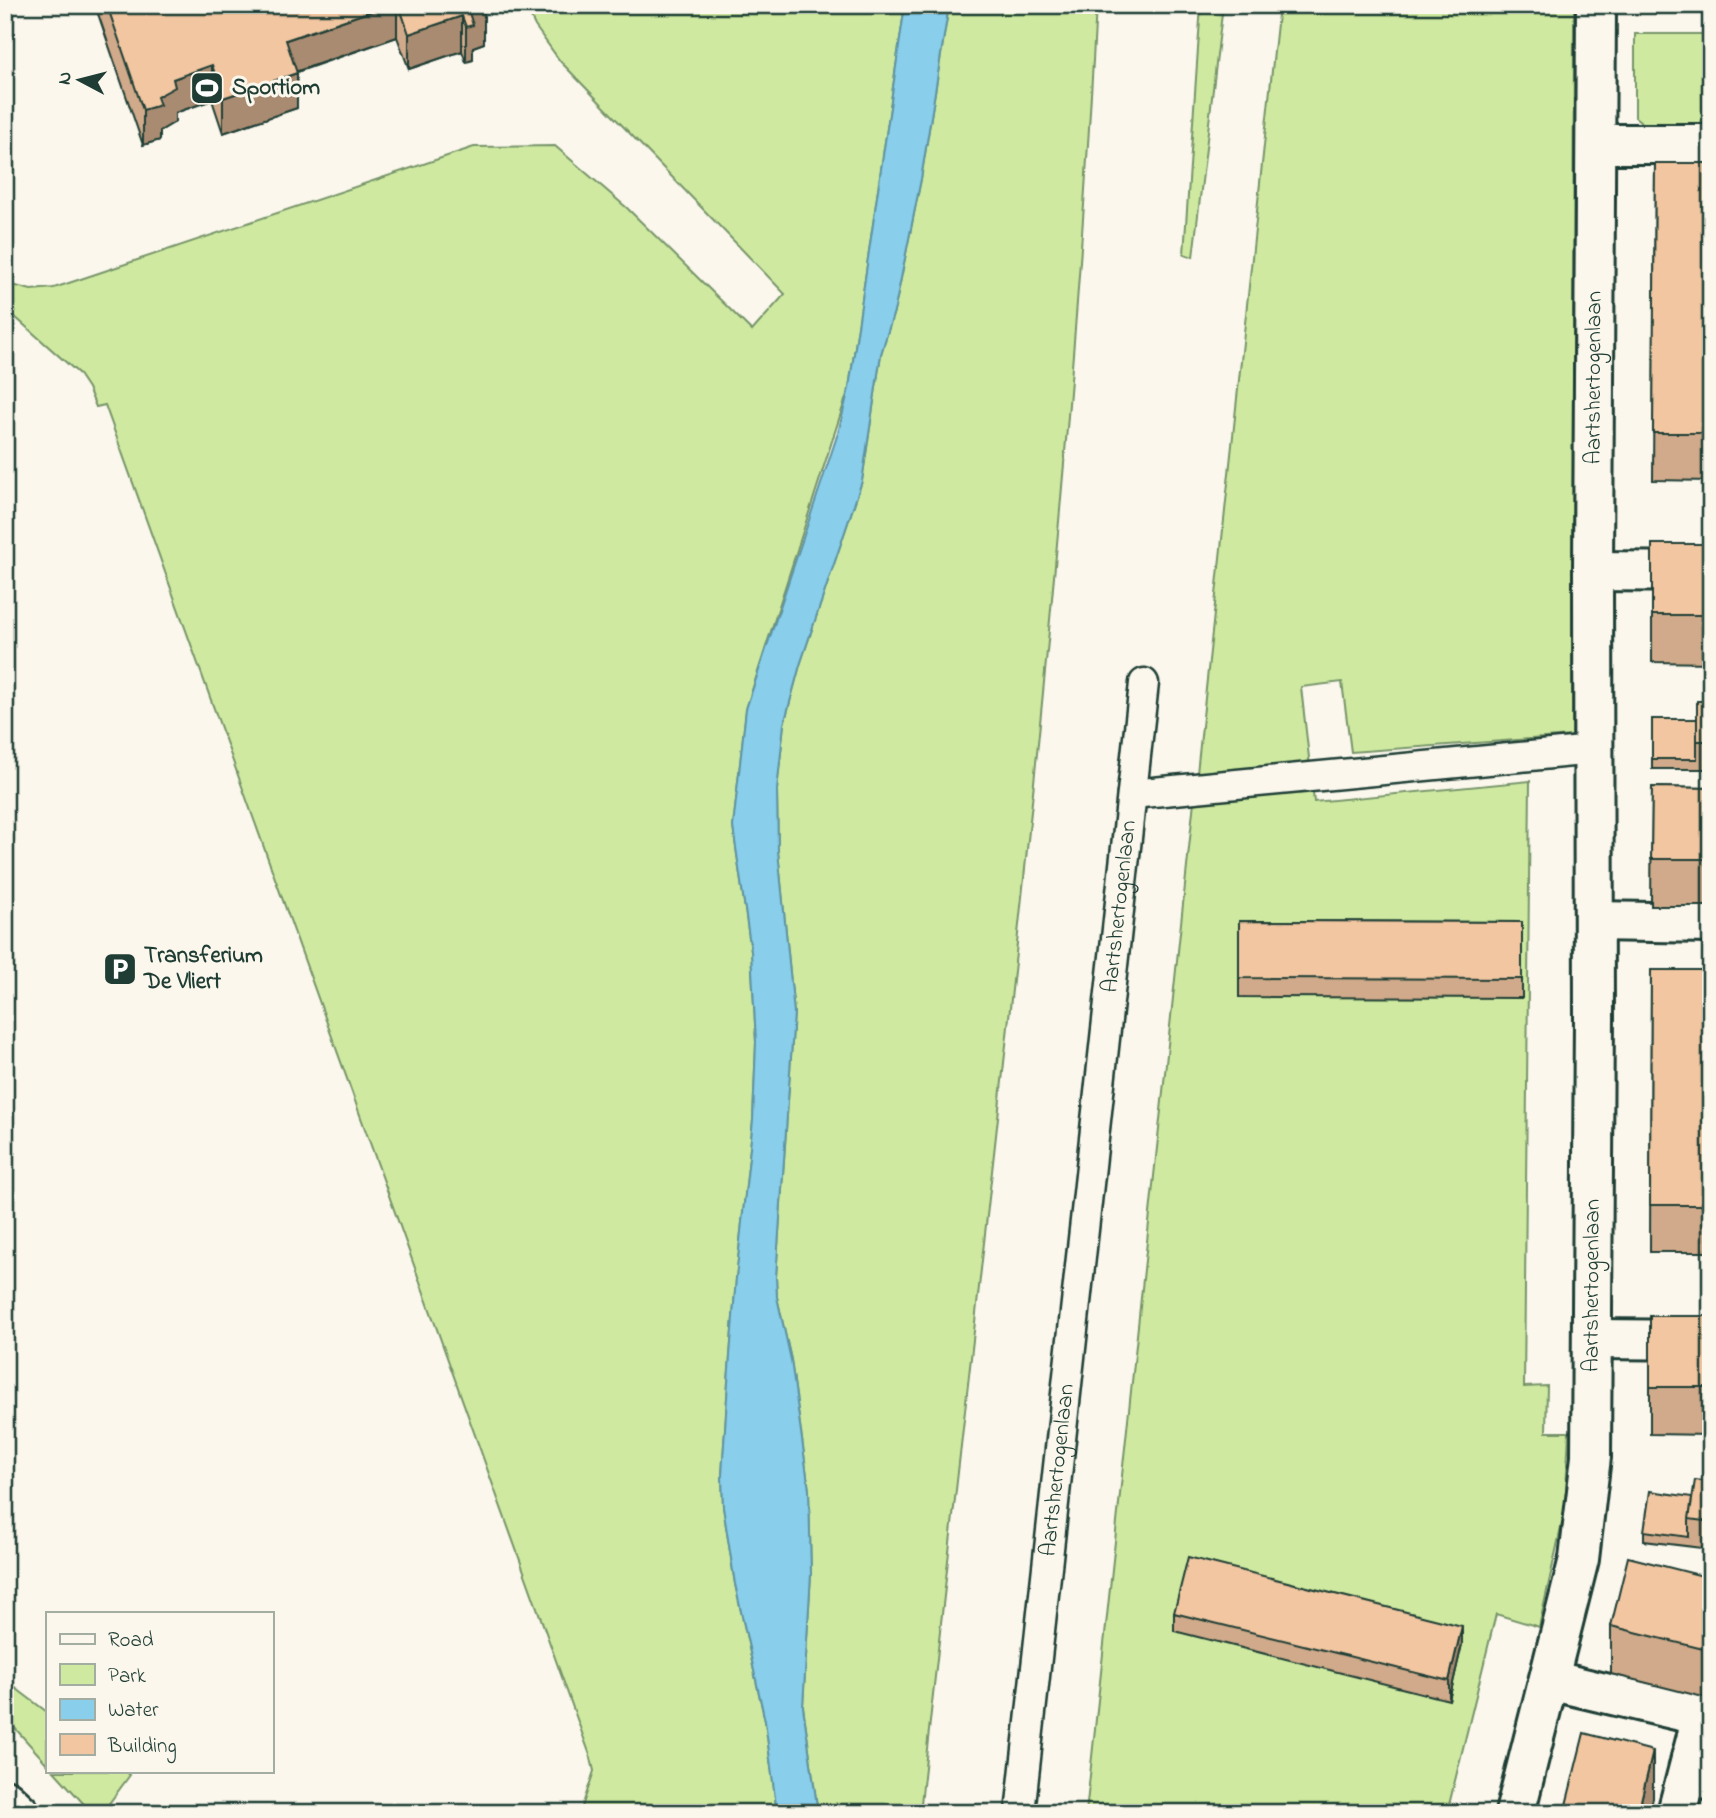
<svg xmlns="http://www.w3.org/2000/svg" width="1716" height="1818" font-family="'Indie Flower',sans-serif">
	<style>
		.green { fill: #cfeaa0; stroke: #77946a; stroke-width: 2 }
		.water { fill: #89ceeb; stroke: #5f94a2; stroke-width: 2 }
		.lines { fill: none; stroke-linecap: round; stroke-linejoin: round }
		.service-casing { stroke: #1f3d34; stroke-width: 33 }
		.pedestrian-casing { stroke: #1f3d34; stroke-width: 44 }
		.minor-casing { stroke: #1f3d34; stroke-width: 44 }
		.secondary-casing { stroke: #1f3d34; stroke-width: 44 }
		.service { stroke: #fbf7ec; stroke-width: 28 }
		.pedestrian { stroke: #fbf7ec; stroke-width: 38 }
		.minor { stroke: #fbf7ec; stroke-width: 38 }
		.secondary { stroke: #fbf7ec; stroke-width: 38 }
		.wall { fill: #d0aa8a; stroke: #1f3d34; stroke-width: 2 }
		.shaded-wall { fill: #a98b71; stroke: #1f3d34; stroke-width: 2 }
		.building { fill: #f2c6a1; stroke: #1f3d34; stroke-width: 2 }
		.labels { text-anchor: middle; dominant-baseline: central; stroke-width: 6; stroke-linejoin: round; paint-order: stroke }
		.poi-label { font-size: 23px; font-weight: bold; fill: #1f3d34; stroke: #fbf7ec; text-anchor: start }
		.street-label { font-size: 23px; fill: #1f3d34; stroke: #fbf7ec }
	</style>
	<rect width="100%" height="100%" fill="#fbf7ec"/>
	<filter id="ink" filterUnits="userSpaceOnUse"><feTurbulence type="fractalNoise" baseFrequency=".0143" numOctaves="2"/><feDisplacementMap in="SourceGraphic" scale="14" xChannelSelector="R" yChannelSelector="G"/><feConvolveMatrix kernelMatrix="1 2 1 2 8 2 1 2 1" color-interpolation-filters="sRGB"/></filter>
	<g filter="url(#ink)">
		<path class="green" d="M 525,5 L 905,5 L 849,388 L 746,709 L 733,827 L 751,951 L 756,1042 L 753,1120 L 736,1278 L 728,1382 L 722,1475 L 723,1507 L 735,1584 L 765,1721 L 777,1813 L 580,1813 L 594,1771 L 591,1758 L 105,405 L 96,407 L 88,388 L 78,373 L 5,308 L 5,283 L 31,290 L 54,288 L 474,147 L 555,146 L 627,208 L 752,331 L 785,294 L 560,61 L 535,26 Z
			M 949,5 L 1096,5 C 1065,610 985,1211 920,1813 L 818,1813 L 803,1706 L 811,1574 L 809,1490 L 791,1360 L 777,1297 L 776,1277 L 794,1013 L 778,851 L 777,790 L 784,724 L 800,665 L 862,481 L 881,354 L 895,308 L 921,179 Z
			M 1201,5 L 1223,5 L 1193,257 L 1184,254 Z
			M 1279,5 L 1574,5 L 1572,736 L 1351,752 L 1342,682 L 1301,687 L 1314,802 L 1530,781 L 1524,1387 L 1547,1386 L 1546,1432 L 1569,1432 L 1565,1510 L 1539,1627 L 1496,1614 L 1447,1813 L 1086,1813 Z
			M 1635,34 L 1711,34 L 1711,125 L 1645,125 L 1635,117 Z
			M 5,1680 L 47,1712 L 47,1764 L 5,1717 Z
			M 54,1771 L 125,1771 L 130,1775 L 102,1813 L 92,1813 Z"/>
		<path class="water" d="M 905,5 L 949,5 L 921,179 L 895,308 L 881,354 L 862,481 L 800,665 L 784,724 L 777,790 L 778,851 L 794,1013 L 776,1277 L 777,1297 L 791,1360 L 809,1490 L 811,1574 L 803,1707 L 818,1813 L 777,1813 L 765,1721 L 735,1584 L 723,1507 L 722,1475 L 728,1382 L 736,1278 L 753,1120 L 756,1042 L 751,951 L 733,827 L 746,709 L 838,433 L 849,388 Z"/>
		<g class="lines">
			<g class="service-casing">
				<g id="service">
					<path d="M 1132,794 L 1593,750"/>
					<path id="s1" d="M 1020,1813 L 1144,683"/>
				</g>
			</g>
			<g class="pedestrian-casing">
				<path id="pedestrian" d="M 1593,571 L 1711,572
					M 1594,921 L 1711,923
					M 1592,1339 L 1711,1340
					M 1549,1680 L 1711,1718
					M 1677,1813 L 1698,1732"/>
			</g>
			<g class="minor-casing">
				<g id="minor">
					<path d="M 1597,144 L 1711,144"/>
					<path d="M 1691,1758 L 1711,1781"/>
					<path id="s2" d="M 1515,1813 L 1579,1559 L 1591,1457 L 1594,1018 L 1593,571 L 1596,5"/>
				</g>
			</g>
			<g class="secondary-casing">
				<path id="secondary" d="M 5,1799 L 20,1813"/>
			</g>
			<use href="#service" class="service"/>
			<use href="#pedestrian" class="pedestrian"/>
			<use href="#minor" class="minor"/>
			<use href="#secondary" class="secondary"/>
		</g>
		<path class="wall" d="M 95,5 L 483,5 L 484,43 L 473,47 L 473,60 L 466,62 L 462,51 L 409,69 L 397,37 L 297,72 L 297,108 L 223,133 L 212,100 L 175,113 L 175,122 L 160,131 L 160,140 L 143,145 Z
			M 1655,163 L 1711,163 L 1711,481 L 1653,480 Z
			M 1652,544 L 1711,544 L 1711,663 L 1652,662 Z
			M 1711,701 L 1711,769 L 1652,769 L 1652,719 L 1697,719 Z
			M 1652,787 L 1711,788 L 1711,906 L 1651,906 Z
			M 1239,921 L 1522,922 L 1522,998 L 1239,997 Z
			M 1651,970 L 1711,970 L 1711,1252 L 1650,1252 Z
			M 1650,1316 L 1711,1316 L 1711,1435 L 1650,1434 Z
			M 1711,1482 L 1711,1549 L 1644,1541 L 1644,1531 L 1692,1497 Z
			M 1711,1578 L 1711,1699 L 1611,1674 L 1611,1626 Z
			M 1174,1613 L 1462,1644 L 1449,1700 L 1174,1631 Z"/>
		<path class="shaded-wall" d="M 389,5 L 397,5 L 397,37 L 286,75 L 286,40 Z
			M 484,8 L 484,43 L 473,47 L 473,60 L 466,62 L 466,27 L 469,13 Z
			M 462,16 L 462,51 L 409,69 L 409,34 Z
			M 212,65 L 212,100 L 175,113 L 175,122 L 160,131 L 160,140 L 143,145 L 143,110 L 157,97 L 173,79 Z
			M 297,73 L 297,108 L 223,133 L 223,98 Z
			M 1462,1626 L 1462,1644 L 1449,1700 L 1449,1681 Z
			M 1653,1751 L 1653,1798 L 1649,1813 L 1638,1813 Z"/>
		<path class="building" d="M 107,5 L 389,5 L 286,40 L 297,73 L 223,98 L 212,65 L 173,79 L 175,87 L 157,97 L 160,105 L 143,110 Z
			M 399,5 L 483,5 L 484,8 L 469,13 L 473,25 L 466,27 L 462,16 L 409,34 Z
			M 1655,163 L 1711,163 L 1711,433 L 1653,433 Z
			M 1652,544 L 1711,544 L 1711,615 L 1652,615 Z
			M 1697,701 L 1711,701 L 1711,741 L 1697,741 Z
			M 1652,719 L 1697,719 L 1697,759 L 1652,759 Z
			M 1652,787 L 1711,788 L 1711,859 L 1651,859 Z
			M 1239,921 L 1522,922 L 1522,979 L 1239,978 Z
			M 1651,970 L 1711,970 L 1711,1205 L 1650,1205 Z
			M 1650,1316 L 1711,1316 L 1711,1387 L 1650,1387 Z
			M 1695,1480 L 1711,1482 L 1711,1522 L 1689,1519 Z
			M 1650,1491 L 1692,1497 L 1689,1519 L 1689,1537 L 1644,1531 Z
			M 1188,1557 L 1462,1626 L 1449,1681 L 1174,1613 Z
			M 1628,1557 L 1711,1578 L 1711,1651 L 1611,1626 Z
			M 1584,1733 L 1653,1751 L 1638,1813 L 1564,1813 Z"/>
	</g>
	<defs>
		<g id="stadium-square" transform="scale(1.75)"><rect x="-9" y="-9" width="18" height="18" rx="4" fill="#1f3d34" stroke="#fbf7ec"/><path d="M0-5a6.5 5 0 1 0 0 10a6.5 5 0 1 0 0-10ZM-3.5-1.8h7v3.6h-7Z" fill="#fff"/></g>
		<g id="parking-square" transform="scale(1.75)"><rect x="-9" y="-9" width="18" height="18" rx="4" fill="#1f3d34" stroke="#fbf7ec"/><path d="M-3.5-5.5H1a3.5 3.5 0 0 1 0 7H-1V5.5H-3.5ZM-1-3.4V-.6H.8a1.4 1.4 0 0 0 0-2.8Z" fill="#fff"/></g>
	</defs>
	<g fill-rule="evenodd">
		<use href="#stadium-square" x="207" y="88"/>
		<use href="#parking-square" x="120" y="969"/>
	</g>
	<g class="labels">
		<g class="poi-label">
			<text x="232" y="88">Sportiom</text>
			<text x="144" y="956">Transferium<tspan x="144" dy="26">De Vliert</tspan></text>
		</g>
		<g class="street-label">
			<text stroke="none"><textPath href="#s2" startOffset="1444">Aartshertogenlaan</textPath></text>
			<text stroke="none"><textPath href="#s1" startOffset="912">Aartshertogenlaan</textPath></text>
			<text stroke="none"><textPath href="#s2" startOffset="536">Aartshertogenlaan</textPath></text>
			<text stroke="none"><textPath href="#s1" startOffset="345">Aartshertogenlaan</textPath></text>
		</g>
	</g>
	<rect width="1716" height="1818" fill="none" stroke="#fbf7ec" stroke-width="28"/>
	<rect x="14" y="14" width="1688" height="1790" fill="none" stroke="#1f3d34" stroke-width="2.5" filter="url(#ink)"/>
	<rect x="46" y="1612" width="228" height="161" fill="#fbf7ec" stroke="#a3ada2" stroke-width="2"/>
	<rect x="60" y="1634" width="35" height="10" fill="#fbf7ec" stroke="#a3ada2" stroke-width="2"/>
	<text x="108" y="1646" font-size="21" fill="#1f3d34">Road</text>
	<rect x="60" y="1664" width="35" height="21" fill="#cfeaa0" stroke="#a3ada2" stroke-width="2"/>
	<text x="108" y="1682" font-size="21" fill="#1f3d34">Park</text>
	<rect x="60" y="1699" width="35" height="21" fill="#89ceeb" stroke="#a3ada2" stroke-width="2"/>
	<text x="108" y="1716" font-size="21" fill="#1f3d34">Water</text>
	<rect x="60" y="1734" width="35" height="21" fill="#f2c6a1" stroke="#a3ada2" stroke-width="2"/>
	<text x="108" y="1752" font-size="21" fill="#1f3d34">Building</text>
	<g transform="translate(80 80) rotate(277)" stroke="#fbf7ec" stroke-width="5" paint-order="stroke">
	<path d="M0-5L12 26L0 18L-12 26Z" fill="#1f3d34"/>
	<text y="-10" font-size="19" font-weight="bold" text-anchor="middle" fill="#1f3d34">N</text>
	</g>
</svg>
